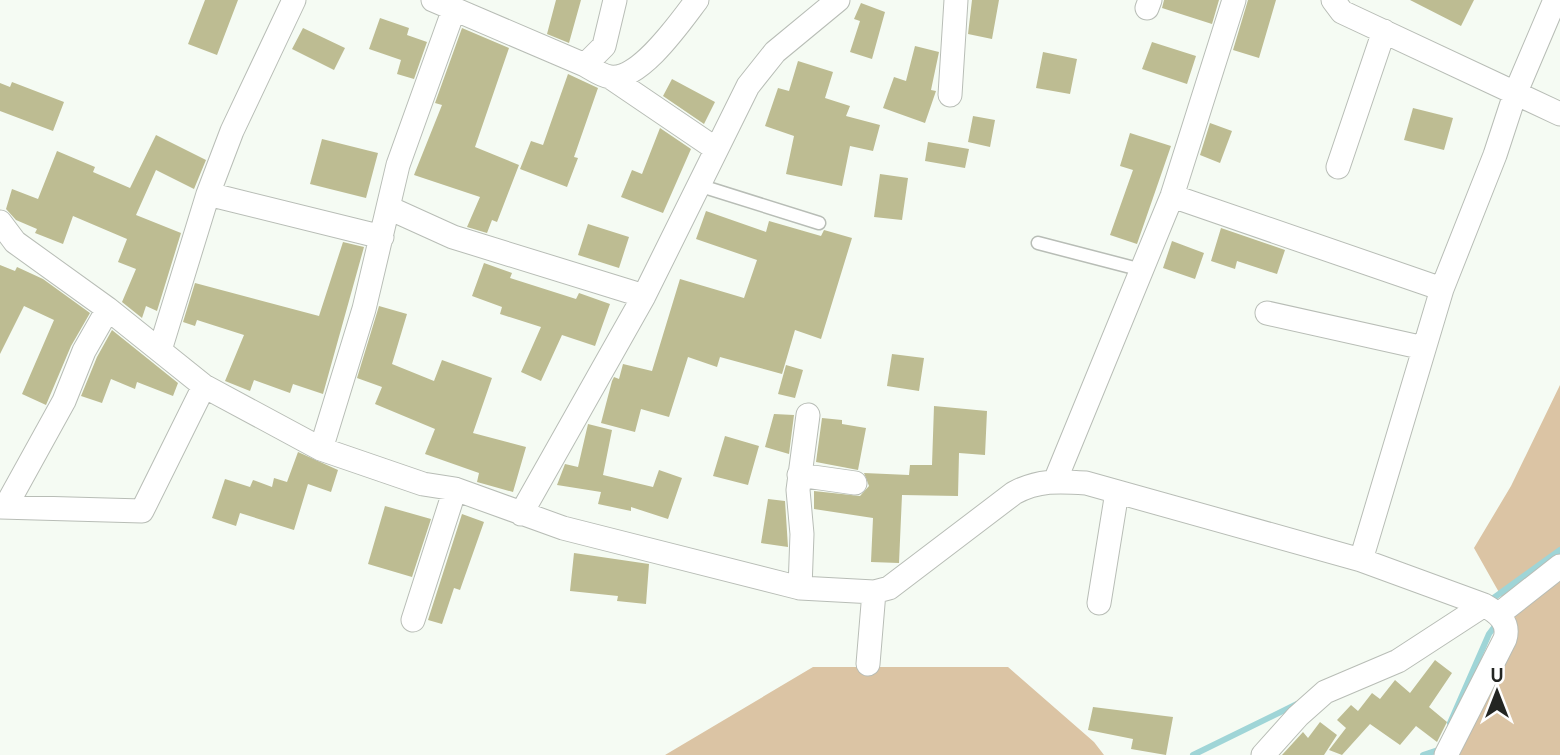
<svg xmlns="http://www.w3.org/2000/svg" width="1560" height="755" font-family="'DM Sans',sans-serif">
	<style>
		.green { fill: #dbc4a4 }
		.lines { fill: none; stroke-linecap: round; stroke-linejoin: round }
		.stream { stroke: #9fd5d7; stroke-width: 6 }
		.building { fill: #bdbc92 }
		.lane-casing { stroke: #b8bdb6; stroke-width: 15 }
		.street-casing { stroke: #b8bdb6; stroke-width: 25 }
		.lane { stroke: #fff; stroke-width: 12 }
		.street { stroke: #fff; stroke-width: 23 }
	</style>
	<rect width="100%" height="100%" fill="#f5fbf3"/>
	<path class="green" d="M 1560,385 L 1560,755 L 1459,755 L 1518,626 L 1474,548 L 1511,486 Z
		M 813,667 L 1008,667 L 1094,742 L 1104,755 L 665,755 Z"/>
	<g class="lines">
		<path class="stream" d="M 1488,602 L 1560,550
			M 1450,723 L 1489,634 L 1498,622
			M 1193,755 L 1297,704
			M 1423,755 L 1438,750 L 1437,753"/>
	</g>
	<path class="building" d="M 205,0 L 238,0 L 217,55 L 188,44 Z
		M 556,0 L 581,0 L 569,43 L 547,34 Z
		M 972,0 L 999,0 L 992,39 L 968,34 Z
		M 1164,0 L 1219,0 L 1212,24 L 1162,8 Z
		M 1248,0 L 1276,0 L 1259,58 L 1233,50 Z
		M 1410,0 L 1474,0 L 1461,26 Z
		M 861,3 L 885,12 L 872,59 L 850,52 L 860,21 L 854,19 Z
		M 380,18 L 409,28 L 407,35 L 427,42 L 414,79 L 397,74 L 401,60 L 369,49 Z
		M 303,28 L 345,48 L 334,70 L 292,49 Z
		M 462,28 L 509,48 L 475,147 L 519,165 L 497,222 L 492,220 L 487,233 L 467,227 L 480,197 L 414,175 L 442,105 L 435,103 Z
		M 1152,42 L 1196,56 L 1187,84 L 1142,69 Z
		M 915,46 L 939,52 L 931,90 L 936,91 L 925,123 L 883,108 L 894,77 L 906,81 Z
		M 1043,52 L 1077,59 L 1070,94 L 1036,88 Z
		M 798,61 L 833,72 L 825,98 L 850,106 L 846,116 L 880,125 L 873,151 L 850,146 L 842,186 L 786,174 L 794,136 L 765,126 L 778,88 L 789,91 Z
		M 568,74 L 598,88 L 574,157 L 578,158 L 567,187 L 520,169 L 531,141 L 543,145 Z
		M 672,79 L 715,102 L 704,124 L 663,96 Z
		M 12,82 L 64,102 L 53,131 L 0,111 L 0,83 L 10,87 Z
		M 1413,108 L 1453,118 L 1444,150 L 1404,140 Z
		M 973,116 L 995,120 L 990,147 L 968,142 Z
		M 1210,123 L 1232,131 L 1220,163 L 1200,155 Z
		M 660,128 L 691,149 L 663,213 L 621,197 L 632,170 L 642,174 Z
		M 1130,133 L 1171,146 L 1137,244 L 1110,235 L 1133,170 L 1120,166 Z
		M 156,135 L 206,160 L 194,189 L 156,170 L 136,215 L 181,233 L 157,311 L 146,306 L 142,318 L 122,302 L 136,269 L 118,262 L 127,239 L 73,216 L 63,244 L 35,233 L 37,229 L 16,220 L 6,209 L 12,189 L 38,199 L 57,151 L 95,167 L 93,172 L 130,188 Z
		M 322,139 L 378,153 L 366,198 L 310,184 Z
		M 928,142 L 969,149 L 965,168 L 925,161 Z
		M 880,174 L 908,178 L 902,220 L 874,217 Z
		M 706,211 L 766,232 L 769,221 L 821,236 L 824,230 L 852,238 L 821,339 L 795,330 L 782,374 L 720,357 L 717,367 L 688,357 L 669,417 L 641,409 L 635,432 L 601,423 L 612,381 L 614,377 L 619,379 L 623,364 L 652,371 L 680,279 L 744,298 L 757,260 L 696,239 Z
		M 588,224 L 629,237 L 619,268 L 578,255 Z
		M 1221,228 L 1285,250 L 1277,274 L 1237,261 L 1235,269 L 1211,261 Z
		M 1172,241 L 1204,253 L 1195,279 L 1163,268 Z
		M 343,242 L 364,247 L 323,394 L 293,384 L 290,393 L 254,380 L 250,391 L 225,381 L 244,335 L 197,320 L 195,326 L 183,322 L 195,283 L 319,316 Z
		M 484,263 L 512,273 L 510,278 L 576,299 L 579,293 L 610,304 L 595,346 L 562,335 L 541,381 L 521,372 L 541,327 L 500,314 L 502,307 L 472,296 Z
		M 0,265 L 15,271 L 17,267 L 43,279 L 90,313 L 71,346 L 46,405 L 22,394 L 54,320 L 24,306 L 0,354 Z
		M 379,306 L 407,314 L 392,364 L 434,381 L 442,360 L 492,378 L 473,433 L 526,447 L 513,492 L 477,482 L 479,473 L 425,454 L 435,429 L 375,404 L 382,387 L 357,378 Z
		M 112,330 L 178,383 L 173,396 L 137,382 L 135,389 L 111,379 L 102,403 L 81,396 L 97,357 Z
		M 892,354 L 924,358 L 919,391 L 887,386 Z
		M 786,365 L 803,370 L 795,398 L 778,394 Z
		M 934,406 L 987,411 L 985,455 L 959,453 L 958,496 L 902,495 L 899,563 L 871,562 L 873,518 L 814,509 L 814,491 L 860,496 L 869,486 L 864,473 L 909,475 L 910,465 L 932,465 Z
		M 774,414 L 794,415 L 789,454 L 765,447 Z
		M 822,418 L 842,420 L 842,424 L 866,428 L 858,470 L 816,462 Z
		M 588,424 L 612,430 L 603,475 L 653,487 L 659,470 L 682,478 L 668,519 L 631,507 L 631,511 L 598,504 L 601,492 L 557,485 L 565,464 L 578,467 Z
		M 725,436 L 759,446 L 748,485 L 713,476 Z
		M 298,452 L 338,470 L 331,492 L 308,484 L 294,530 L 240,513 L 236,526 L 212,518 L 225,479 L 250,487 L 253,480 L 272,487 L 274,478 L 287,482 Z
		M 768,499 L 785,501 L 788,547 L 761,543 Z
		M 385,506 L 431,519 L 412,577 L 368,564 Z
		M 462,514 L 484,522 L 460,590 L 454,588 L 442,624 L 428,620 Z
		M 574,553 L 649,564 L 646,604 L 617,601 L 618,596 L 570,591 Z
		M 1435,660 L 1452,673 L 1429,707 L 1447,722 L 1437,742 L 1416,726 L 1400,745 L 1370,724 L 1342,755 L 1329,750 L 1346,728 L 1337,720 L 1351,705 L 1358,711 L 1372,693 L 1380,699 L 1395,680 L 1410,693 Z
		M 1093,707 L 1173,717 L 1166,755 L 1131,749 L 1133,739 L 1088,730 Z
		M 1320,722 L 1337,735 L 1324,755 L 1282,755 L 1303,732 L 1308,738 Z"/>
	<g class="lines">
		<g class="lane-casing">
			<path id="lane" d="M 698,185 L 819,223
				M 1038,243 L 1142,270"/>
		</g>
		<g class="street-casing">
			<path id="street" d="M 433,0 L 585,65 L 604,46 L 615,0
				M 1333,0 L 1342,12 L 1560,114
				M 1147,8 L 1150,0
				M 585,65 C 592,69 602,76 610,77 C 640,81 681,21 697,0
				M 610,77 L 716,149
				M 950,95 L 956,0
				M 1338,167 L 1384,31
				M 208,194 L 382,237
				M 1172,196 L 1442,289
				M 389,208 L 453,237 L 644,296
				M 0,222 L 15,242 L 108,309 L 204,386 L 321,449 L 423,484 L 455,489 L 563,528 L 800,588 L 874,592 L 889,588 L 1014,493 C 1038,480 1059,481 1086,483 L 1361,560 L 1484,605 C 1498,613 1510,622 1505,639 L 1446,755
				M 1267,313 L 1424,348
				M 160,350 L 208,194 L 232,131 L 294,0
				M 321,449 L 364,309 L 398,165 L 454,9
				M 799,475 L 855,483
				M 1055,481 L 1172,196 L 1234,0
				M 6,506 L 64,401 L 84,351 L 108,309
				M 0,507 L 142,511 L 204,386
				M 521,514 L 644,296 L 748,86 L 775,52 L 838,0
				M 1361,560 L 1442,289 L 1495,155 L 1515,94 L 1555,0
				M 800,588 L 802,534 L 798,490 L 808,415
				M 1099,603 L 1117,492
				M 1499,614 L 1560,566
				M 413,620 L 455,489
				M 868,664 L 874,592
				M 1263,755 L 1298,716 L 1325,692 L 1398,661 L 1484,605"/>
		</g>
		<use href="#lane" class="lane"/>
		<use href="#street" class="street"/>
	</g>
	<g transform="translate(1497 692)" stroke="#ffffff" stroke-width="5" paint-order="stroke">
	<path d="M0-5L12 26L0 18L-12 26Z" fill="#232522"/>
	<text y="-10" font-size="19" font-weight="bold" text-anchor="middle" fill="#232522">U</text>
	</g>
</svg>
